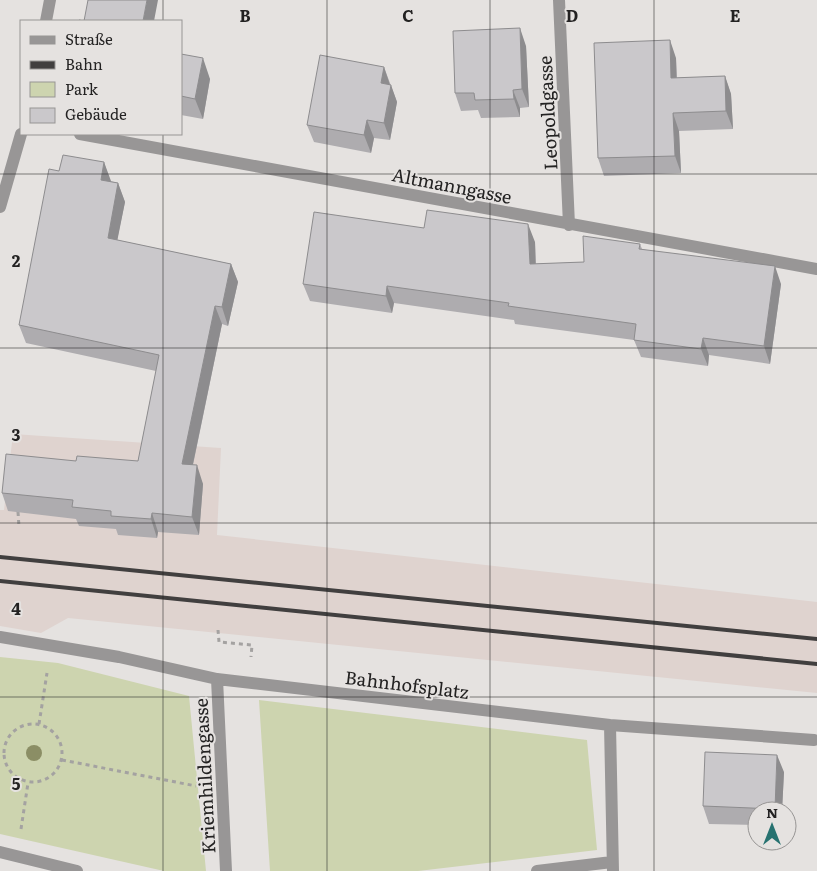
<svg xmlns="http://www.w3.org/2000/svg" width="817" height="871" font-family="Literata,serif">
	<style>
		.built { fill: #dfd3cf }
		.green { fill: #cdd4af }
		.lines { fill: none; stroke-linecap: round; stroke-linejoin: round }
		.path { stroke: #a4a2a1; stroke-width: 3; stroke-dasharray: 4 4; stroke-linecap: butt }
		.minor { stroke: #989696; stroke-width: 12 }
		.tertiary { stroke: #989696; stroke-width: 12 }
		.rail { stroke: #413f3f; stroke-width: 4 }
		.tree { fill: #8b8e65 }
		.wall { fill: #aeacaf }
		.shaded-wall { fill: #8d8c8e }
		.building { fill: #cac8cb; stroke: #8d8c8e }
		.grid { fill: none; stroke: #232222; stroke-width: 1; stroke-opacity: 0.55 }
		.labels { text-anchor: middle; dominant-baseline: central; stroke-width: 4; stroke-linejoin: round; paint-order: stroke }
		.street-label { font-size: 18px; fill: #232222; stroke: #e5e2e0 }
		.grid-label { font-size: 16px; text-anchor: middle; font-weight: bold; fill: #232222; stroke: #e5e2e0; stroke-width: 4; stroke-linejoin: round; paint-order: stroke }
	</style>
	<rect width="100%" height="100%" fill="#e5e2e0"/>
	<path class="built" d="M 13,434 L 221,448 L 217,535 L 817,602 L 817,693 L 68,618 L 41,633 L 0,626 L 0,510 L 4,510 Z"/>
	<path class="green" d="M 0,657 L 58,663 L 189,696 L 206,871 L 164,871 L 0,834 Z
		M 259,700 L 587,740 L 597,850 L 418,871 L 270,871 Z"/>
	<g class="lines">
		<path class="path" d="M 18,512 L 19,527
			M 218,630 L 219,642 L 252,645 L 251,657
			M4 753a29 29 0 1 1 58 0a29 29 0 1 1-58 0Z
			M 39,724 L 47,673
			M 62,760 L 196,786
			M 21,829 L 28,783"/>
		<path class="minor" d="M 559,0 L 569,225
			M 80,134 L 817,269
			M 0,637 L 119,657 L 217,679 L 610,725 L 814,740
			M 217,679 L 226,871
			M 610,725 L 613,871
			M 0,852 L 77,871
			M 537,871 L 612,862"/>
		<path class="tertiary" d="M 46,21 L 50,0
			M 0,207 L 21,134"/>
		<path class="rail" d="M 0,557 L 817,639
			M 0,581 L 817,664"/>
	</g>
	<circle class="tree" cx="34" cy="753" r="8"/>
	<path class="wall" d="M 526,46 L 529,107 L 520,108 L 520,117 L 481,118 L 478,110 L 461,111 L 455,93 Z
		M 181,54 L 210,79 L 203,119 L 181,115 Z
		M 676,58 L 677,78 L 725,76 L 731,94 L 733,129 L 679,131 L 681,173 L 604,176 L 598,158 Z
		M 384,67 L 397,102 L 390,140 L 374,138 L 371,153 L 314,142 L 307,125 Z
		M 104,162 L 110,181 L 118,183 L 125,202 L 117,240 L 231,264 L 238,282 L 228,326 L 222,324 L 193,465 L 203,484 L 199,535 L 158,532 L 157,538 L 118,535 L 116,529 L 79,526 L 76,519 L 8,511 L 2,493 L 76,461 L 138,461 L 156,371 L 26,343 L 19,325 Z
		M 424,228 L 535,242 L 536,264 L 584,262 L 640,244 L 642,249 L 781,284 L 770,364 L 709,355 L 708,366 L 641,357 L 634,340 L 515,324 L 514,320 L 394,303 L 392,313 L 310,301 L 303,284 Z
		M 784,772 L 782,811 L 757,811 L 757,825 L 709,824 L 703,806 Z"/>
	<path class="shaded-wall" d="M 147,0 L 158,0 L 154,21 L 143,21 Z
		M 520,28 L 526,46 L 529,107 L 522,89 Z
		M 670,40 L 676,58 L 677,96 L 671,78 Z
		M 203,58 L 210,79 L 203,119 L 195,99 Z
		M 384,67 L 390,85 L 381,83 Z
		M 725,76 L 731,94 L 733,129 L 726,111 Z
		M 391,85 L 397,102 L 390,140 L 384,123 Z
		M 513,90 L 520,108 L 520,117 L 514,99 Z
		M 673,113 L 679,131 L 681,173 L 675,156 Z
		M 367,120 L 374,138 L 371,153 L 364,135 Z
		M 104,162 L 111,181 L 107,198 L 101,180 Z
		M 118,183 L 125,202 L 114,257 L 108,238 Z
		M 528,224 L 535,242 L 536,282 L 530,264 Z
		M 231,264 L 238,282 L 228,326 L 222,307 Z
		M 775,266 L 781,284 L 770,364 L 764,346 Z
		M 387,286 L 394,303 L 392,313 L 386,296 Z
		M 215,306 L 222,324 L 189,483 L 182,464 Z
		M 703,338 L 709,355 L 708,366 L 701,349 Z
		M 197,465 L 203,484 L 199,535 L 192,517 Z
		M 152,513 L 158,532 L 157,538 L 151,519 Z
		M 777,755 L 784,772 L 782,811 L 776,811 L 775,809 Z"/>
	<path class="building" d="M 88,0 L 147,0 L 143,21 L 79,21 L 79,20 L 84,21 Z
		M 520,28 L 522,89 L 513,90 L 514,99 L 475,100 L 474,93 L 455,93 L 453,31 Z
		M 670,40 L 671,78 L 725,76 L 726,111 L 673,113 L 675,156 L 598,158 L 594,43 Z
		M 181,54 L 203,58 L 195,99 L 181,96 Z
		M 320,55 L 384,67 L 381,83 L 391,85 L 384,123 L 367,120 L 364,135 L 307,125 Z
		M 63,155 L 104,162 L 101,180 L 118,183 L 108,238 L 231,264 L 222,307 L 215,306 L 182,464 L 197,465 L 192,517 L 152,513 L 151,519 L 111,516 L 111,511 L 72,507 L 73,500 L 2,493 L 6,454 L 76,461 L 77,456 L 138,461 L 159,355 L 19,325 L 49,169 L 59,171 Z
		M 427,210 L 528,224 L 530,264 L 584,262 L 583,236 L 640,244 L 639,249 L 775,266 L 764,346 L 703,338 L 701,349 L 634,340 L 636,324 L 508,306 L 509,303 L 387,286 L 386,296 L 303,284 L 314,212 L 424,228 Z
		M 705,752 L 777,755 L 775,809 L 703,806 Z"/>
	<path class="grid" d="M 163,0 L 163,21M 327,0 L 327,871M 490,0 L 490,871M 654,0 L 654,871M 163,134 L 163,871M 0,174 L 817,174M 0,348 L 817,348M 0,523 L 817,523M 0,697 L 817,697"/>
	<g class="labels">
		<g class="street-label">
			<text transform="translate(547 113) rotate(-93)">Leopoldgasse</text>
			<text transform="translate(452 185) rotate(11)">Altmanngasse</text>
			<text transform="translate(407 684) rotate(7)">Bahnhofsplatz</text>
			<text transform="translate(204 776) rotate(-93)">Kriemhildengasse</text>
		</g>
	</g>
	<g class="grid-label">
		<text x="245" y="22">B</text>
		<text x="408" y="22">C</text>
		<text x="572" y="22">D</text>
		<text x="735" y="22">E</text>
		<text x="16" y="267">2</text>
		<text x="16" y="441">3</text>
		<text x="16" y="615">4</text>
		<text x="16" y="790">5</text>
	</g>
	<rect x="20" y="20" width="162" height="115" fill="#e5e2e0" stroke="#979594"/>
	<rect x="30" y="36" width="25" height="8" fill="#989696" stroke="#979594"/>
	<text x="65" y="45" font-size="15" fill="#232222">Straße</text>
	<rect x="30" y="61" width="25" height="8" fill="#413f3f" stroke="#979594"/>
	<text x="65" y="70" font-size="15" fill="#232222">Bahn</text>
	<rect x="30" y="82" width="25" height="15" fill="#cdd4af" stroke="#979594"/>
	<text x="65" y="95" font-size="15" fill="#232222">Park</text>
	<rect x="30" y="108" width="25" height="15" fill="#cac8cb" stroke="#979594"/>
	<text x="65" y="120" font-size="15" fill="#232222">Gebäude</text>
	<g transform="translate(772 826)"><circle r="24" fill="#e5e2e0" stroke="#979594"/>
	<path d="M0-4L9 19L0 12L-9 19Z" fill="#277270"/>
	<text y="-8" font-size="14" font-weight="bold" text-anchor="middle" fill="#232222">N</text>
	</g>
</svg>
